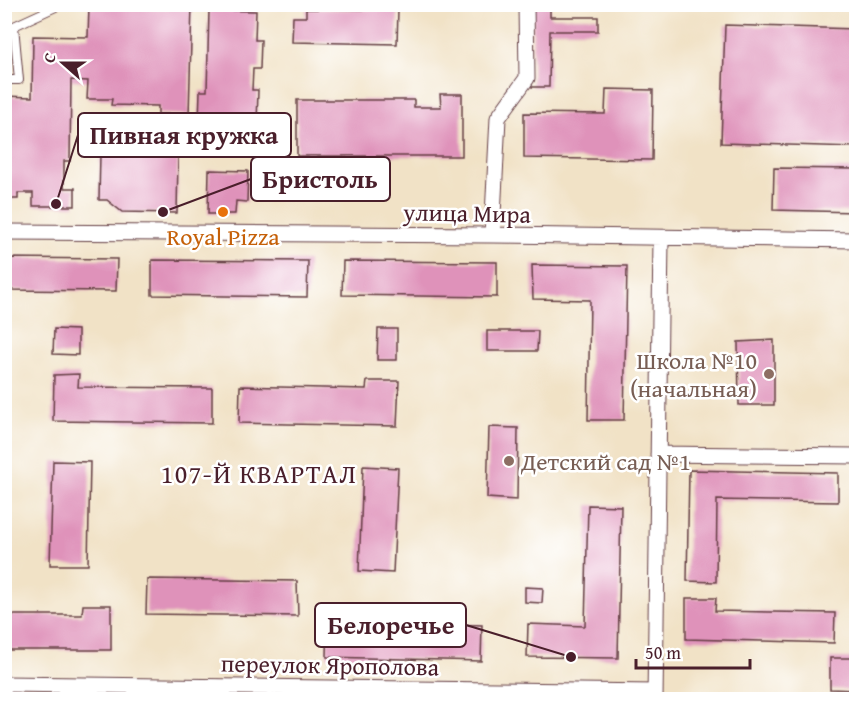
<svg xmlns="http://www.w3.org/2000/svg" width="861" height="704" font-family="'Gentium Book Plus',serif">
	<style>
		.building { fill: #df92ba }
		.lines { fill: none; stroke-linecap: round; stroke-linejoin: round }
		.lane-casing { stroke: #633c42; stroke-width: 10 }
		.street-casing { stroke: #633c42; stroke-width: 17 }
		.lane { stroke: #fff; stroke-width: 8 }
		.street { stroke: #fff; stroke-width: 15 }
		.food-dot { fill: #e8710a; stroke: #fff; stroke-width: 2 }
		.education-dot { fill: #8d6e63; stroke: #fff; stroke-width: 2 }
		.labels { text-anchor: middle; dominant-baseline: central; stroke-width: 5; stroke-linejoin: round; paint-order: stroke }
		.street-label { font-size: 24px; fill: #4a1f2b; stroke: #fff }
		.food-label { font-size: 24px; fill: #c56008; stroke: #fff }
		.education-label { font-size: 24px; fill: #785e54; stroke: #fff; text-anchor: end }
		.neighbourhood-label { font-size: 26px; letter-spacing: 1.5px; fill: #4a1f2b; stroke: #fff }
		.leader { fill: none; stroke: #4a1f2b; stroke-width: 2 }
		.callout-dot { fill: #4a1f2b; stroke: #fff; stroke-width: 2 }
		.callout { fill: #fff; stroke: #4a1f2b; stroke-width: 2 }
		.callout-label { font-size: 26px; text-anchor: middle; font-weight: bold; fill: #4a1f2b }
	</style>
	<rect width="100%" height="100%" fill="#fff"/>
	<filter id="ink" filterUnits="userSpaceOnUse"><feTurbulence type="fractalNoise" baseFrequency=".0167" numOctaves="2"/><feDisplacementMap in="SourceGraphic" scale="12" xChannelSelector="R" yChannelSelector="G"/><feConvolveMatrix kernelMatrix="1 2 1 2 8 2 1 2 1" color-interpolation-filters="sRGB"/></filter>
	<filter id="wash" filterUnits="userSpaceOnUse"><feTurbulence type="fractalNoise" baseFrequency=".008" numOctaves="4" result="noise"/><feDisplacementMap in="SourceGraphic" scale="24" xChannelSelector="R" yChannelSelector="G"/><feGaussianBlur stdDeviation="1.35" result="paint"/><feColorMatrix in="noise" values="0 0 0 0 0 0 0 0 0 0 0 0 0 0 0 0 0 1.4 0 .05"/><feComposite in="paint" operator="in"/></filter>
	<g filter="url(#wash)">
		<rect width="100%" height="100%" fill="#f1e2c6"/>
		<g id="blocks">
			<path class="building" d="M 168,4 L 192,4 L 189,115 L 158,114 L 158,106 L 111,105 L 112,99 L 87,99 L 88,81 L 71,80 L 70,161 L 64,161 L 64,188 L 75,188 L 75,206 L 33,206 L 33,193 L 18,193 L 18,199 L 4,199 L 4,96 L 32,97 L 33,36 L 88,37 L 89,7 L 168,9 Z
				M 533,4 L 550,4 L 550,17 L 598,17 L 598,31 L 550,31 L 549,87 L 532,87 Z
				M 306,9 L 398,10 L 397,44 L 292,42 L 293,17 L 306,17 Z
				M 209,10 L 256,11 L 255,40 L 261,40 L 260,69 L 253,69 L 252,90 L 258,90 L 257,124 L 199,122 L 200,91 L 207,91 Z
				M 725,25 L 856,29 L 856,147 L 721,143 Z
				M 606,89 L 653,90 L 652,160 L 524,158 L 524,113 L 605,114 Z
				M 440,94 L 462,94 L 462,156 L 297,156 L 297,100 L 414,100 L 414,107 L 441,107 Z
				M 100,154 L 178,156 L 177,213 L 122,212 L 107,200 L 99,200 Z
				M 774,168 L 856,169 L 856,212 L 773,210 Z
				M 209,170 L 248,171 L 247,202 L 236,201 L 235,214 L 208,214 Z
				M 4,258 L 117,259 L 116,291 L 4,290 Z
				M 152,260 L 308,261 L 307,297 L 152,295 Z
				M 343,261 L 497,262 L 497,297 L 342,295 Z
				M 532,265 L 627,266 L 624,420 L 588,420 L 590,300 L 533,299 Z
				M 54,329 L 78,330 L 78,355 L 53,354 Z
				M 378,329 L 397,329 L 397,360 L 377,360 Z
				M 487,331 L 538,331 L 537,351 L 487,351 Z
				M 774,340 L 774,405 L 739,405 L 738,342 Z
				M 79,374 L 78,387 L 212,388 L 212,423 L 53,421 L 54,375 Z
				M 367,381 L 399,381 L 397,426 L 239,423 L 240,386 L 366,389 Z
				M 489,427 L 518,428 L 517,500 L 487,498 Z
				M 53,461 L 90,462 L 88,565 L 50,565 Z
				M 363,466 L 398,468 L 393,573 L 359,571 Z
				M 689,470 L 838,473 L 838,502 L 717,500 L 716,582 L 687,581 Z
				M 588,505 L 621,506 L 618,658 L 527,657 L 528,624 L 585,626 Z
				M 147,579 L 297,581 L 298,616 L 146,614 Z
				M 525,587 L 543,588 L 542,603 L 525,602 Z
				M 686,598 L 716,598 L 715,611 L 835,613 L 834,643 L 686,639 Z
				M 83,605 L 111,605 L 111,650 L 4,650 L 4,615 L 82,615 Z
				M 328,612 L 354,613 L 354,622 L 482,625 L 481,661 L 327,657 Z
				M 830,658 L 856,658 L 856,690 L 830,689 Z"/>
		</g>
	</g>
	<g filter="url(#ink)">
		<use href="#blocks" fill-opacity="0" stroke="#633c42" stroke-width="1.5"/>
		<g class="lines">
			<g class="lane-casing">
				<path id="lane" d="M 4,26 L 14,26
					M 4,80 L 19,80 L 14,26 L 62,4"/>
			</g>
			<g class="street-casing">
				<path id="street" d="M 4,232 L 492,235 L 856,240
					M 492,235 L 498,118 L 527,78 L 526,4
					M 658,454 L 856,456
					M 4,684 L 655,692
					M 655,700 L 661,239"/>
			</g>
			<use href="#lane" class="lane"/>
			<use href="#street" class="street"/>
		</g>
	</g>
	<circle class="food-dot" cx="223" cy="212" r="6"/>
	<g class="education-dot">
		<circle cx="769" cy="374" r="6"/>
		<circle cx="509" cy="461" r="6"/>
	</g>
	<g class="labels">
		<g class="street-label">
			<text transform="translate(467 213) rotate(1)">улица Мира</text>
			<text transform="translate(330 665) rotate(1)">переулок Ярополова</text>
		</g>
		<g class="food-label">
			<text x="223" y="236">Royal Pizza</text>
		</g>
		<g class="education-label">
			<text x="757" y="360">Школа №10<tspan x="757" dy="28">(начальная)</tspan></text>
			<text x="521" y="461" text-anchor="start">Детский сад №1</text>
		</g>
		<g class="neighbourhood-label">
			<text x="259" y="473">107-Й КВАРТАЛ</text>
		</g>
	</g>
	<path class="leader" d="M56 204L78 135M163 212L251 179M571 657L466 625"/>
	<g class="callout-dot">
		<circle cx="56" cy="204" r="6"/>
		<circle cx="163" cy="212" r="6"/>
		<circle cx="571" cy="657" r="6"/>
	</g>
	<g class="callout">
		<rect x="78" y="113" width="213" height="44" rx="6"/>
		<rect x="251" y="157" width="139" height="44" rx="6"/>
		<rect x="315" y="603" width="151" height="44" rx="6"/>
	</g>
	<g class="callout-label">
		<text x="184" y="144">Пивная кружка</text>
		<text x="320" y="188">Бристоль</text>
		<text x="391" y="634">Белоречье</text>
	</g>
	<rect width="861" height="704" fill="none" stroke="#fff" stroke-width="24"/>
	<g transform="translate(63 63) rotate(291)" stroke="#ffffff" stroke-width="4.5" paint-order="stroke">
	<path d="M0-4.5L10 22L0 15L-10 22Z" fill="#4a1f2b"/>
	<text y="-9" font-size="16" font-weight="bold" text-anchor="middle" fill="#4a1f2b">С</text>
	</g>
	<path d="M636 659v9h114v-9" fill="none" stroke="#4a1f2b" stroke-width="3"/>
	<text x="645" y="659" font-size="18" fill="#4a1f2b" stroke="#ffffff" stroke-width="4.5" paint-order="stroke">50 m</text>
</svg>
